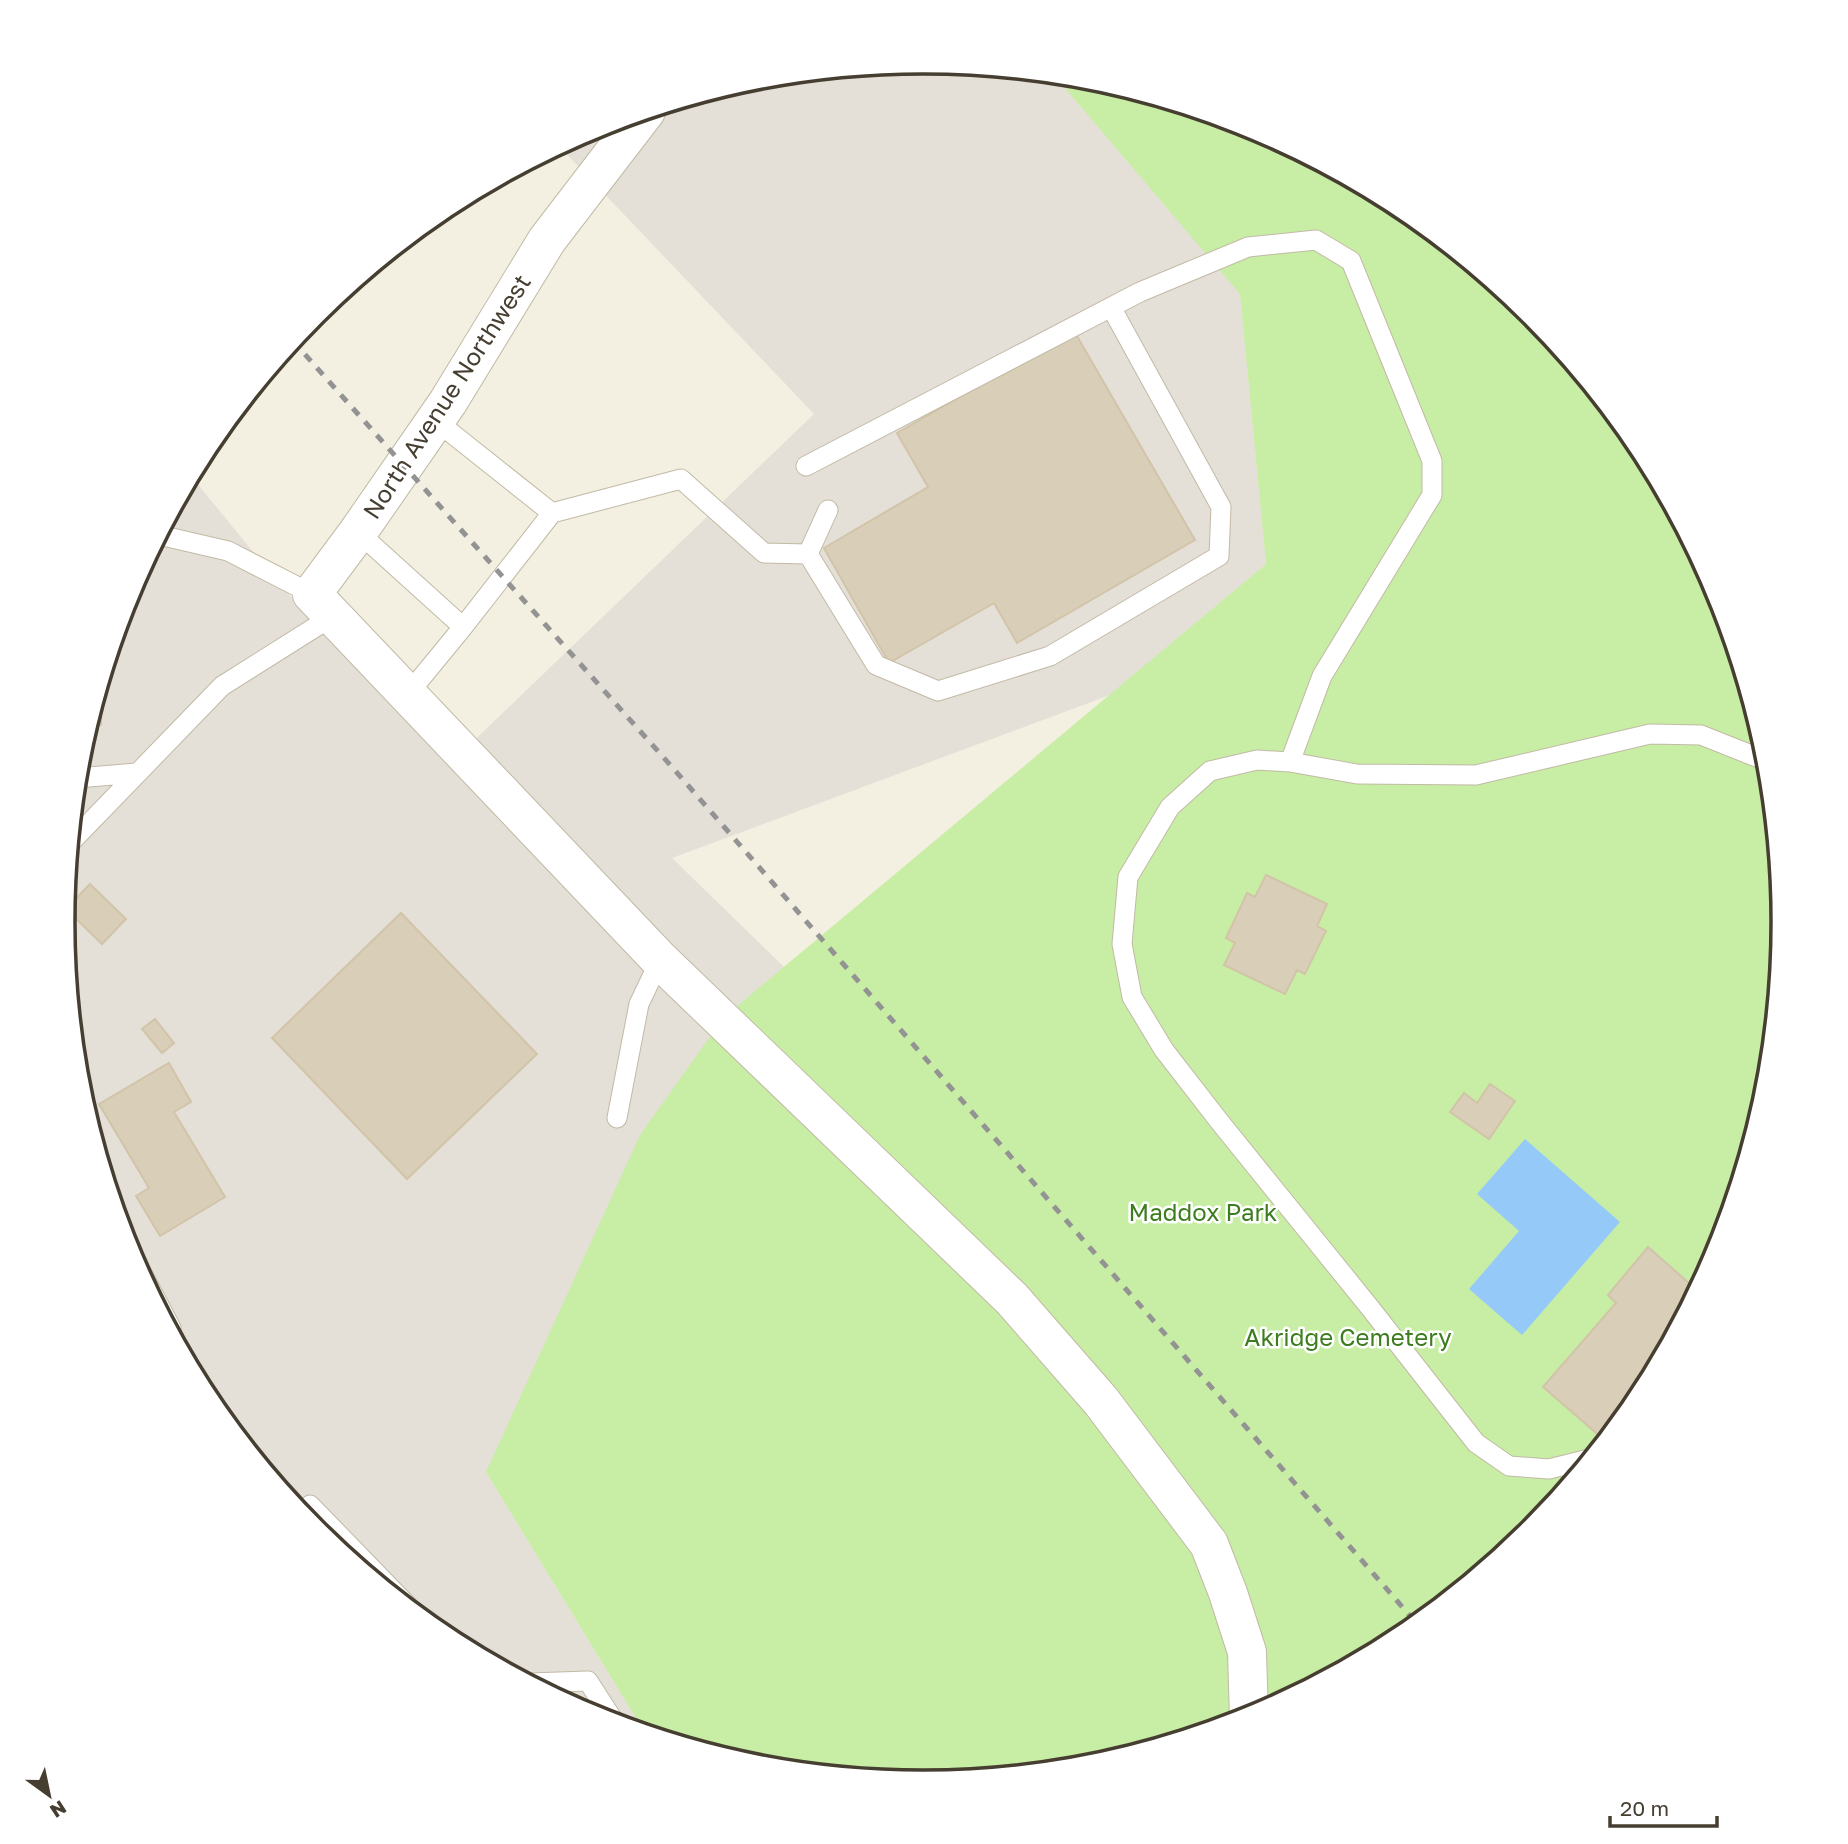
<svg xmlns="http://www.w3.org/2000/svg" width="1848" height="1844" font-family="'Golos Text',sans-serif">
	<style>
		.industrial { fill: #e4dfd7 }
		.green { fill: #c8eda4 }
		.water { fill: #95caf8 }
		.building { fill: #d9ceb8; stroke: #d1c4a8; stroke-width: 2 }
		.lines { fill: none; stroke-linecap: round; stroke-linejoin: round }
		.service-casing { stroke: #c2baa6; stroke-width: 21 }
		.minor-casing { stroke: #c2baa6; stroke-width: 40 }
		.service { stroke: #fff; stroke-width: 19 }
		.minor { stroke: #fff; stroke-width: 38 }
		.rail { stroke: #939393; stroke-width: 5; stroke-dasharray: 9 9; stroke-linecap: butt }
		.labels { text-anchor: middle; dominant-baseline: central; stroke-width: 5; stroke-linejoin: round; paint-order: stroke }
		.street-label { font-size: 24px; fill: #453e31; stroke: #fff }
		.park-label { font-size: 24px; fill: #3d7c1f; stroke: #fff }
		.rim { fill: none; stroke: #453e31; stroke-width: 3.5 }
	</style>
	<rect width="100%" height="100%" fill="#f3efe1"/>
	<path class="industrial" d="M 924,61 L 1053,74 L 1240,293 L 1266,564 L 1110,695 L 672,858 L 821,1003 L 486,1472 L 645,1733 L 594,1717 L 445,1637 L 315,1530 L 208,1400 L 129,1251 L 80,1090 L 63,922 L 80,754 L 129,592 L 191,476 L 285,591 L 457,757 L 814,414 L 559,146 L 595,127 L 756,78 Z"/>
	<path class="green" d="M 1053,74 L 1092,78 L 1254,127 L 1403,207 L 1533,314 L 1640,444 L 1719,593 L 1768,754 L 1785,922 L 1768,1090 L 1719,1252 L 1639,1401 L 1532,1531 L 1402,1638 L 1253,1717 L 1092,1766 L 924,1783 L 756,1766 L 645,1733 L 486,1472 L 640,1135 L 724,1017 L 1266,564 L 1240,294 Z"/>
	<path class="water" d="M 1525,1139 L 1620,1222 L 1522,1335 L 1469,1289 L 1519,1231 L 1477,1194 Z"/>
	<path class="building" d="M 1074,331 L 1195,540 L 1017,643 L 994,603 L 889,663 L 824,548 L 928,487 L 897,433 Z
		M 102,680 L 101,725 L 89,725 Z
		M 1266,875 L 1327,904 L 1317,926 L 1326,931 L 1305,974 L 1297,970 L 1285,994 L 1224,965 L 1235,943 L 1226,938 L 1247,893 L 1255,897 Z
		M 90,884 L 126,919 L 102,944 L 66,909 Z
		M 401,913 L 537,1054 L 407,1179 L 272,1038 Z
		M 155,1019 L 174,1043 L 162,1053 L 142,1029 Z
		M 169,1063 L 191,1102 L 174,1112 L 225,1197 L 160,1236 L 136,1196 L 149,1188 L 99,1104 Z
		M 1490,1084 L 1515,1101 L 1489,1139 L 1450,1112 L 1464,1093 L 1477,1103 Z
		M 1648,1247 L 1698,1291 L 1648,1384 L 1602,1438 L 1543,1387 L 1616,1303 L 1608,1295 Z"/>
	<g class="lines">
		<g class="service-casing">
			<path id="service" d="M 435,420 L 552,513 L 681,479 L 764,553 L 808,554
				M 806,466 L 1140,292 L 1248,247 L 1316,240 L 1351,261 L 1432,461 L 1432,495 L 1322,676 L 1290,762
				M 828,510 L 808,554 L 876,665 L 938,691 L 1050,656 L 1219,556 L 1221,507 L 1111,307
				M 358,532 L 463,627 L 552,513
				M 159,535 L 228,551 L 312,594
				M 408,694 L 463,627
				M 77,778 L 137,773
				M 71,842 L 222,686 L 333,616
				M 617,1118 L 639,1004 L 660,960
				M 126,1243 L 171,1328
				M 1593,1458 L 1549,1469 L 1509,1466 L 1476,1443 L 1443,1401 L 1371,1309 L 1219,1121 L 1164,1050 L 1132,997 L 1122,944 L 1128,877 L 1170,807 L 1210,771 L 1257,760 L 1290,762 L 1357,774 L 1476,775 L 1650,734 L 1701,735 L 1769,762
				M 310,1505 L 411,1609
				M 530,1683 L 588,1681 L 615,1723"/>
		</g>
		<g class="minor-casing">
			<path id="minor" d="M 646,111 L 547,240 L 448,402 L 358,532 L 312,594 L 660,960 L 1012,1299 L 1101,1401 L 1209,1544 L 1228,1593 L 1247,1652 L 1249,1718"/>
		</g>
		<use href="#service" class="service"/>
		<use href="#minor" class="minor"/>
		<path class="rail" d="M 293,341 L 672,767 L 1418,1625"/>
	</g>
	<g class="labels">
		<g class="street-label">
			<text transform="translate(446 396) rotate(-57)">North Avenue Northwest</text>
		</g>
		<g class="park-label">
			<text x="1203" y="1211">Maddox Park</text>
			<text x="1348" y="1336">Akridge Cemetery</text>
		</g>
	</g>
	<path d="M0 0H1848V1844H0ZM75 922a848 848 0 1 1 1696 0a848 848 0 1 1-1696 0Z" fill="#fff" fill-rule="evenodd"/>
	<path class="rim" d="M75 922a848 848 0 1 1 1696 0a848 848 0 1 1-1696 0Z"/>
	<g transform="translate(49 1795) rotate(147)" stroke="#ffffff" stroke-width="5" paint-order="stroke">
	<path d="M0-5L12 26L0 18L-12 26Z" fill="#453e31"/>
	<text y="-10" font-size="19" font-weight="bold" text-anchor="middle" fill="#453e31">N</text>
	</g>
	<path d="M1610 1816v10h107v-10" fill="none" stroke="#453e31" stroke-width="3.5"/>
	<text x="1620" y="1816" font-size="21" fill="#453e31" stroke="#ffffff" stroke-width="5" paint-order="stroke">20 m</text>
</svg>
